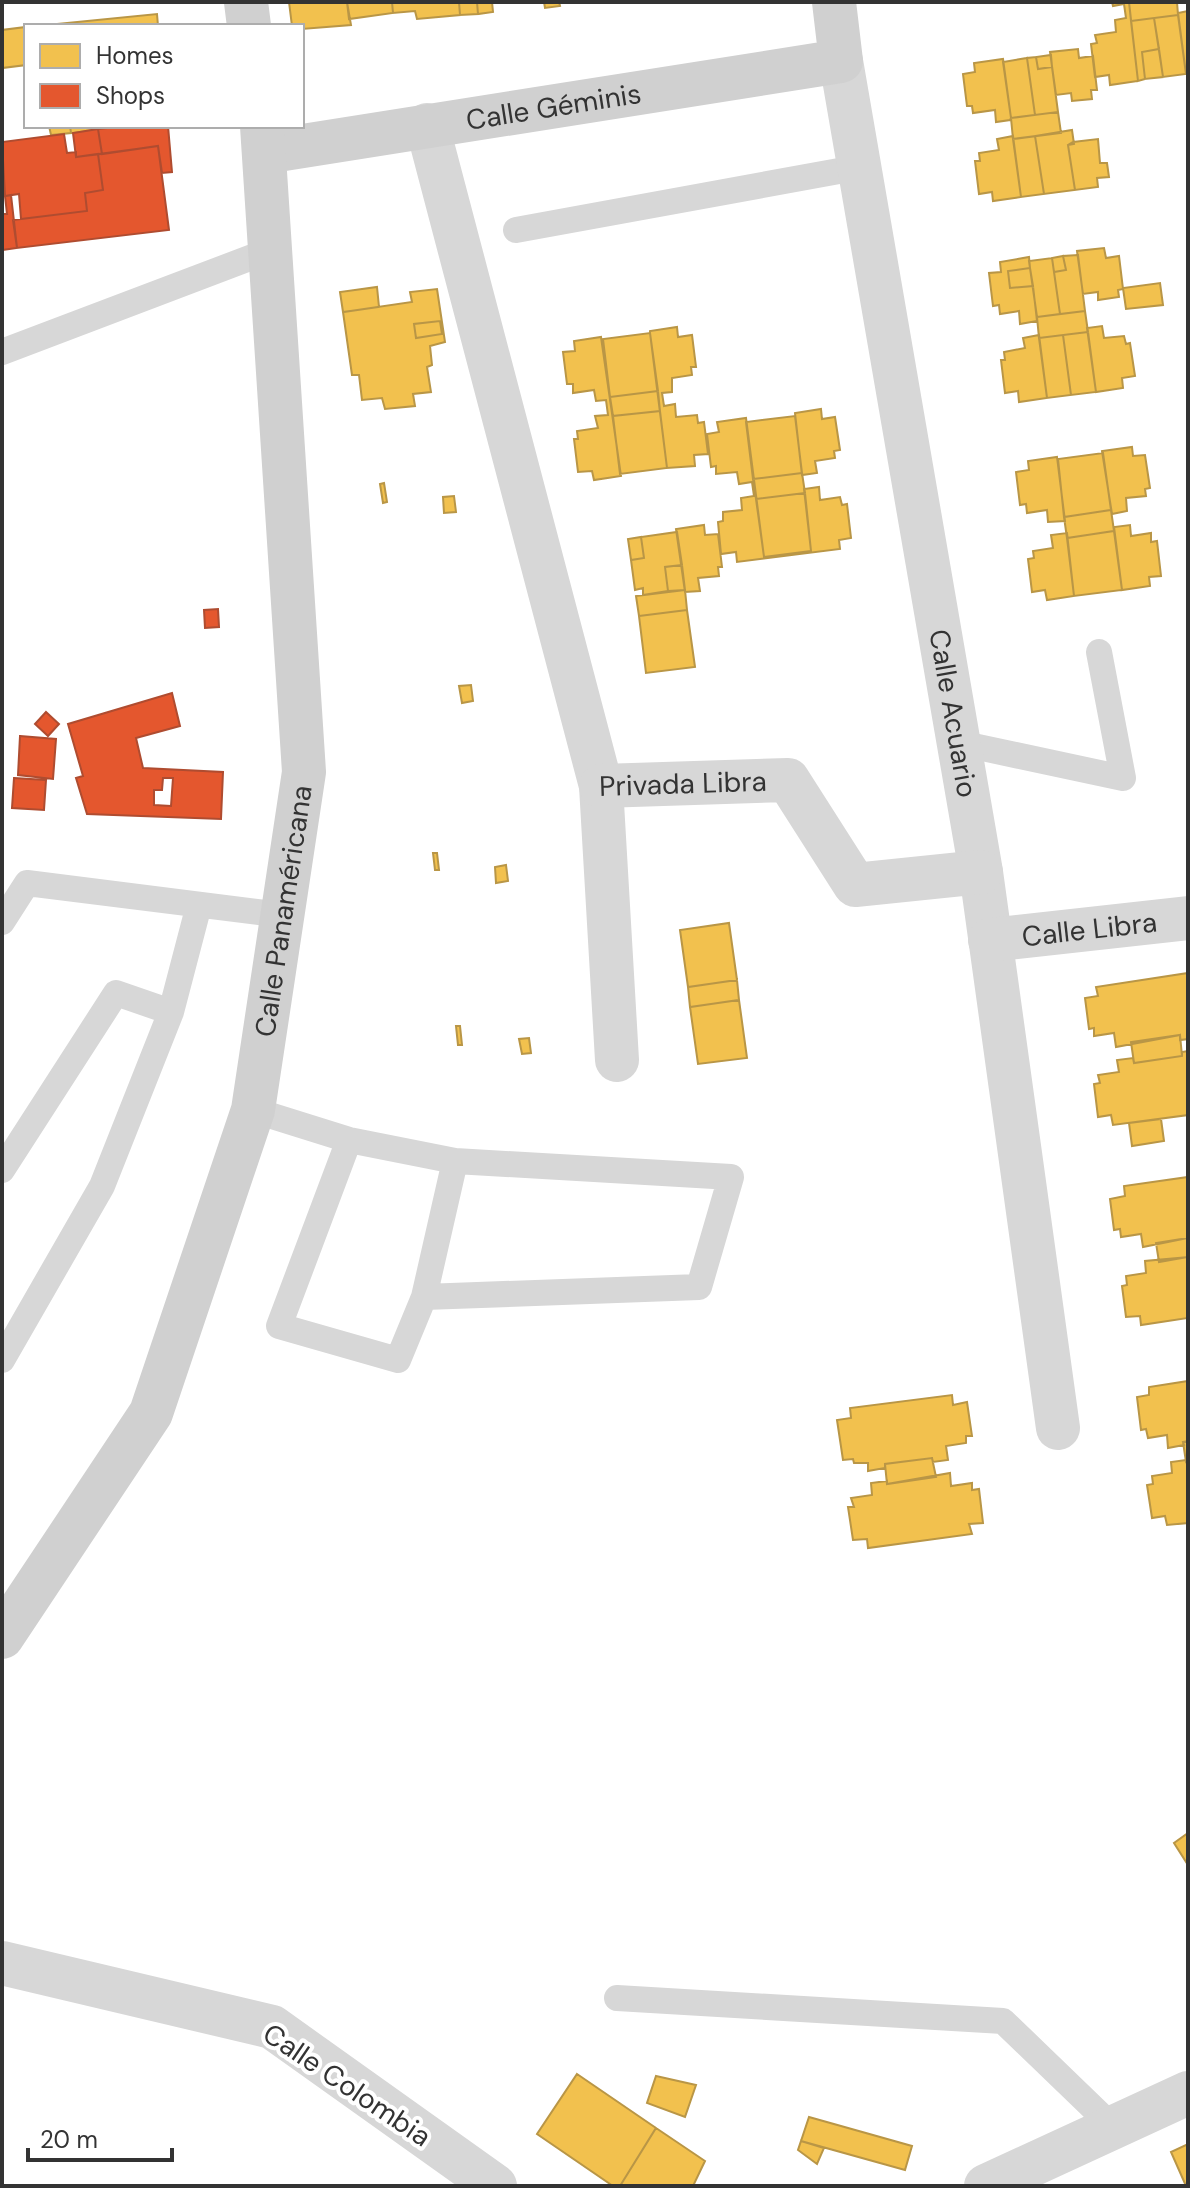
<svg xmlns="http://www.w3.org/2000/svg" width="1190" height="2188" font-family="'DM Sans',sans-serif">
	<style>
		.homes { fill: #f2c14e; stroke: #b99646; stroke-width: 2; fill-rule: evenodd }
		.shops { fill: #e4572e; stroke: #af4c30; stroke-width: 2; fill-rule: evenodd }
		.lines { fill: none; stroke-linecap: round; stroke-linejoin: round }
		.lane { stroke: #d7d7d7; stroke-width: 26 }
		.street { stroke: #d7d7d7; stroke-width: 44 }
		.secondary { stroke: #d0d0d0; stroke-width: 44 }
		.labels { text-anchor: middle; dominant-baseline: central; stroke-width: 8; stroke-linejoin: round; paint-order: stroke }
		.street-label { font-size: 28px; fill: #333; stroke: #fff }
	</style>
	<rect width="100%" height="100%" fill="#fff"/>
	<path class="homes" d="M 289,2 L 347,2 L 351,25 L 302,29 L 302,26 L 292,26 Z
		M 347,2 L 392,2 L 393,13 L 349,19 Z
		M 392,2 L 459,2 L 460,15 L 417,19 L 415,11 L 393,13 Z
		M 459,2 L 477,2 L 478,14 L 460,15 Z
		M 477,2 L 492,2 L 493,12 L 478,14 Z
		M 544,2 L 559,2 L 560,6 L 545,8 Z
		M 1112,2 L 1129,2 L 1138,81 L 1110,85 L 1109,75 L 1095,77 L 1091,44 L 1097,43 L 1095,35 L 1116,32 L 1115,20 L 1126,18 L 1124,4 L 1113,6 Z
		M 1129,2 L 1177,2 L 1178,15 L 1131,21 Z
		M 1188,11 L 1188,74 L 1186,74 L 1178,13 Z
		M 157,14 L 158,26 L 47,25 Z
		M 1178,15 L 1186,74 L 1163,77 L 1154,18 Z
		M 1154,18 L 1159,49 L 1142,52 L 1145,79 L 1138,81 L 1131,21 Z
		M 26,27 L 26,65 L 2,68 L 2,30 Z
		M 1078,49 L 1079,58 L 1093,56 L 1097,90 L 1091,90 L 1092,99 L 1072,101 L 1071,93 L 1056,95 L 1050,52 Z
		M 1159,49 L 1163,77 L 1145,79 L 1142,52 Z
		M 1051,55 L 1052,67 L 1038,69 L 1036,57 Z
		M 1036,57 L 1038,69 L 1052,67 L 1058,112 L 1035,115 L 1027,58 Z
		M 1027,58 L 1035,115 L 1011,118 L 1003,62 Z
		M 1003,59 L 1011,118 L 1010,120 L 996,122 L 995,110 L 973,113 L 972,106 L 967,106 L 963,74 L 975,72 L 974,63 Z
		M 1058,112 L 1061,133 L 1013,139 L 1011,118 Z
		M 49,126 L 70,126 L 71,133 L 51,135 Z
		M 70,126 L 125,126 L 73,133 L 71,133 Z
		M 1072,130 L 1074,144 L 1068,145 L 1075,190 L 1044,194 L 1035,136 Z
		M 1013,136 L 1021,197 L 993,201 L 992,192 L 979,194 L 975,161 L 980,161 L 979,153 L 999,150 L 997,139 Z
		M 1035,136 L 1044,194 L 1021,197 L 1013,139 Z
		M 1098,139 L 1100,163 L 1107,163 L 1109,177 L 1097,178 L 1098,187 L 1075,190 L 1068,145 L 1073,142 Z
		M 1104,248 L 1106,258 L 1119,256 L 1123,289 L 1118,290 L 1119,297 L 1098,300 L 1098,292 L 1083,294 L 1077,251 Z
		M 1078,255 L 1085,311 L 1060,314 L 1054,272 L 1066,270 L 1063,256 Z
		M 1063,256 L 1066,270 L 1054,272 L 1052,258 Z
		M 1029,257 L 1030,268 L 1008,271 L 1010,288 L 1033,286 L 1037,321 L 1020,324 L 1019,311 L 1000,314 L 999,305 L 993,306 L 989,273 L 1001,272 L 1000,262 Z
		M 1052,258 L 1060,314 L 1037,317 L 1029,261 Z
		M 1030,268 L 1033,286 L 1010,288 L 1008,271 Z
		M 1160,283 L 1163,305 L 1126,309 L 1123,288 Z
		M 377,287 L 379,307 L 343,312 L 340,292 Z
		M 437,289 L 445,342 L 430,346 L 432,365 L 427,367 L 431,392 L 413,394 L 415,406 L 385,409 L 382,398 L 362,400 L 359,375 L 352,375 L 343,312 L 412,302 L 410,292 ZM 440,321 L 442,334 L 416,338 L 414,324 Z
		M 1085,311 L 1088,332 L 1039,338 L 1037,317 Z
		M 440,321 L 442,334 L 416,338 L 414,324 Z
		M 1102,326 L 1104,338 L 1124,336 L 1126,344 L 1130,343 L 1135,376 L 1122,378 L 1123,388 L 1096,392 L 1087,328 Z
		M 677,327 L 678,337 L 692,335 L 696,367 L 691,367 L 692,375 L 672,378 L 672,392 L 662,393 L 664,406 L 675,404 L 676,417 L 697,415 L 698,423 L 704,422 L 708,454 L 694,455 L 695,466 L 667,468 L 650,333 L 650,331 Z
		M 1088,332 L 1096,392 L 1071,395 L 1063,335 Z
		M 650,333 L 658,391 L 610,397 L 603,339 Z
		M 1039,335 L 1047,398 L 1019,402 L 1018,391 L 1005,393 L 1001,360 L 1005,360 L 1004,352 L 1025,348 L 1023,338 Z
		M 1063,335 L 1071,395 L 1047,398 L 1039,338 Z
		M 601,337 L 621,476 L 594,480 L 592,471 L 578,472 L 574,439 L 578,439 L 577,431 L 598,428 L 595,416 L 608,415 L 606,400 L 596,401 L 594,390 L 573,393 L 573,384 L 567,384 L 563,352 L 575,351 L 574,341 Z
		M 658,391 L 660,411 L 613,416 L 610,397 Z
		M 821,409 L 822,419 L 835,417 L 840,450 L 834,451 L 835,458 L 815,461 L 817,473 L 802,475 L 795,413 Z
		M 660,411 L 667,468 L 620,474 L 613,416 Z
		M 795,416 L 802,473 L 753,479 L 746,422 Z
		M 746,418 L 764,557 L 811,551 L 804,489 L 819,487 L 820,500 L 840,497 L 842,505 L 847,504 L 851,538 L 839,540 L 840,549 L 737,562 L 736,552 L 721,554 L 718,522 L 723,521 L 723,512 L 742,510 L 741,498 L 754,496 L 752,482 L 739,484 L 737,472 L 716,474 L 716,466 L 711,467 L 707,434 L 719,432 L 717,422 Z
		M 1132,447 L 1133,456 L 1145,455 L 1150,488 L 1145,489 L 1146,496 L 1126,498 L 1127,511 L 1112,514 L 1102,451 Z
		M 1103,453 L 1111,510 L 1064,517 L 1058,459 Z
		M 1057,457 L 1065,521 L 1048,522 L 1047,510 L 1027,513 L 1026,504 L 1020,505 L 1016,472 L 1029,470 L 1028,461 Z
		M 802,473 L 805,493 L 756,499 L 753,479 Z
		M 384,483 L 387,502 L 383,503 L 380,484 Z
		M 805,493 L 811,551 L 764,557 L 756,499 Z
		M 454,496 L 456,512 L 444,513 L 443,497 Z
		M 1111,510 L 1114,531 L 1067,538 L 1064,517 Z
		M 704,525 L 705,535 L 718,534 L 722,567 L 718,567 L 719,576 L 698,578 L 700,591 L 685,592 L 676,529 Z
		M 1130,525 L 1131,536 L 1151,533 L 1151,542 L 1157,541 L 1161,576 L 1149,577 L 1150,586 L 1122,590 L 1114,527 Z
		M 1114,531 L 1122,590 L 1074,596 L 1067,538 Z
		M 677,532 L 682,565 L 665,567 L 668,591 L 643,595 L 643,588 L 635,590 L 631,560 L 644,558 L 641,537 Z
		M 1067,533 L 1074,596 L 1047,600 L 1045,590 L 1032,592 L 1028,559 L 1034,558 L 1033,551 L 1053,548 L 1051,535 Z
		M 641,537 L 644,558 L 631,560 L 628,539 Z
		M 682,565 L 685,590 L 668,591 L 665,567 Z
		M 685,590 L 687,610 L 639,616 L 636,596 Z
		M 687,610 L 695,667 L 646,673 L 639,616 Z
		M 471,685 L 473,701 L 462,703 L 459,686 Z
		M 433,853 L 437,853 L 439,870 L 435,870 Z
		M 506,865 L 508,881 L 496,883 L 495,867 Z
		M 729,923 L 737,980 L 688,987 L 680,930 Z
		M 1188,973 L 1188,1039 L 1180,1040 L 1180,1035 L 1116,1047 L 1114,1033 L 1094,1036 L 1094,1028 L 1089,1029 L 1085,998 L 1098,996 L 1096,987 Z
		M 737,980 L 739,1000 L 690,1007 L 688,987 Z
		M 739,1000 L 747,1058 L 698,1064 L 690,1007 Z
		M 456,1026 L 460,1026 L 462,1045 L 458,1045 Z
		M 1180,1035 L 1182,1056 L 1134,1063 L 1131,1042 Z
		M 529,1038 L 531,1053 L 522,1054 L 519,1039 Z
		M 1188,1051 L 1188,1115 L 1113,1125 L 1111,1115 L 1098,1117 L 1094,1084 L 1100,1083 L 1098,1075 L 1119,1072 L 1117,1060 L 1133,1058 L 1134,1063 L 1182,1056 L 1182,1052 Z
		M 1161,1119 L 1164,1141 L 1132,1146 L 1129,1123 Z
		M 1188,1177 L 1188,1238 L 1143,1247 L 1141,1234 L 1121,1237 L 1120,1229 L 1114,1230 L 1110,1199 L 1125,1196 L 1124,1186 Z
		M 1188,1238 L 1188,1257 L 1159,1262 L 1156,1243 Z
		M 1188,1257 L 1188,1318 L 1141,1325 L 1140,1316 L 1126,1317 L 1122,1286 L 1127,1285 L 1126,1276 L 1146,1273 L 1145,1261 Z
		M 1188,1381 L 1188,1441 L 1183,1442 L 1184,1445 L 1168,1448 L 1167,1435 L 1148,1438 L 1146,1429 L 1141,1430 L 1137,1397 L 1149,1395 L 1149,1387 Z
		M 952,1395 L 953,1405 L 967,1402 L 972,1436 L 966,1436 L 966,1443 L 946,1446 L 948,1460 L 933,1462 L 932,1458 L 885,1464 L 885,1468 L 868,1471 L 868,1463 L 854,1463 L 853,1459 L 843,1460 L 837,1420 L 851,1418 L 850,1408 Z
		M 1188,1441 L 1188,1461 L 1186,1462 L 1183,1442 Z
		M 932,1458 L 936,1477 L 887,1484 L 885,1464 Z
		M 1186,1460 L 1188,1461 L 1188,1523 L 1167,1525 L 1165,1516 L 1152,1518 L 1147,1485 L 1153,1484 L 1152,1476 L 1172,1473 L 1171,1462 Z
		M 950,1473 L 951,1486 L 972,1483 L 972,1490 L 979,1489 L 983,1523 L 969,1524 L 972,1534 L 868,1548 L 867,1539 L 853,1540 L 848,1507 L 854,1507 L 851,1498 L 872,1495 L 871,1483 L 887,1481 L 887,1484 Z
		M 1188,1833 L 1188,1865 L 1174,1843 Z
		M 577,2074 L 656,2128 L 620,2186 L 613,2186 L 537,2134 Z
		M 656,2076 L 696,2085 L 685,2117 L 647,2103 Z
		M 809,2117 L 912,2146 L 905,2170 L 801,2141 Z
		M 656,2128 L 705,2161 L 693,2186 L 620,2186 Z
		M 801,2141 L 824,2148 L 817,2164 L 798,2150 Z
		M 1188,2144 L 1188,2186 L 1186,2186 L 1171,2152 Z"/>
	<path class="shops" d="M 125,126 L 168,126 L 172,172 L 162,173 L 158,146 L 102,154 L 98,129 Z
		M 98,129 L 102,154 L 76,157 L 73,133 Z
		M 64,134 L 67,153 L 76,152 L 76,157 L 98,154 L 103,190 L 85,193 L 87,211 L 21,219 L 19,194 L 5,196 L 2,142 Z
		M 158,146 L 169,230 L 17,248 L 13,220 L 87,211 L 85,193 L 103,190 L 98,154 Z
		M 11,195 L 17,248 L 2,250 L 2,214 L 7,214 L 5,196 Z
		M 218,609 L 219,627 L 205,628 L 204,610 Z
		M 172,693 L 180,726 L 136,738 L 143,768 L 223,772 L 221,819 L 87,814 L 76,778 L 83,776 L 68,724 ZM 163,778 L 173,778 L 171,806 L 154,805 L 154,790 L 162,790 Z
		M 46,712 L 59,724 L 48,736 L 35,724 Z
		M 20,736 L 56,739 L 53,779 L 18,775 Z
		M 14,778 L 46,780 L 44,810 L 12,808 Z"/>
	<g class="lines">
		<path class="lane" d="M 516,230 L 861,167
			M 2,352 L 271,250
			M 959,743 L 1123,778 L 1099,652
			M 2,922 L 27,883 L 282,915
			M 253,1110 L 349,1140 L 455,1161 L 731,1177 L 699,1287 L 424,1297 L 398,1360 L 279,1326 L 349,1140
			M 2,1170 L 116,993 L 171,1012
			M 424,1297 L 455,1161
			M 2,1360 L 102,1186 L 171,1012 L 199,905
			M 617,1998 L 1003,2021 L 1115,2129"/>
		<g class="street">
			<path id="s1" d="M 841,61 L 981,872 L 1058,1428"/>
			<path d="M 427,125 L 601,786 L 617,1060"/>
			<path id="s2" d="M 601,786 L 788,780 L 855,885 L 981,872"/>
			<path id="s3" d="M 990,940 L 1188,918"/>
			<path d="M 2,1963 L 272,2027 L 495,2186"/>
			<path d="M 986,2186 L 1188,2093"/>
		</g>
		<g class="secondary">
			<path d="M 246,2 L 249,26"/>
			<path id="s4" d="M 265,152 L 841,61 L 834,2"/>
			<path id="s5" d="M 2,1637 L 151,1413 L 253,1110 L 304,772 L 262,126"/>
		</g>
	</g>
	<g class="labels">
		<g class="street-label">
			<text stroke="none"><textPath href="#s4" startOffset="292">Calle Géminis</textPath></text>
			<text stroke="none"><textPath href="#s1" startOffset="662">Calle Acuario</textPath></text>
			<text stroke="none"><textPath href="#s2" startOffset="82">Privada Libra</textPath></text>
			<text stroke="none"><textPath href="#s5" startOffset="790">Calle Panaméricana</textPath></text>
			<text stroke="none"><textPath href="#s3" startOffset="100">Calle Libra</textPath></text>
			<text transform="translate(347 2085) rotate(34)">Calle Colombia</text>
		</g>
	</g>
	<rect width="1190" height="2188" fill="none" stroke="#333333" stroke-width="8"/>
	<rect x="24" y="24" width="280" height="104" fill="#ffffff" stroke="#adadad" stroke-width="2"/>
	<rect x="40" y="44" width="40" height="24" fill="#f2c14e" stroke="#adadad" stroke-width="2"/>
	<text x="96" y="64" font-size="24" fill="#333333">Homes</text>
	<rect x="40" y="84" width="40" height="24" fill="#e4572e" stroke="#adadad" stroke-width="2"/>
	<text x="96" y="104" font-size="24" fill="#333333">Shops</text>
	<path d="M28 2148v12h144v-12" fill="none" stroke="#333333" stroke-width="4"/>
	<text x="40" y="2148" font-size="24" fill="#333333" stroke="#ffffff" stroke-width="6" paint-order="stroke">20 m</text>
</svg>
